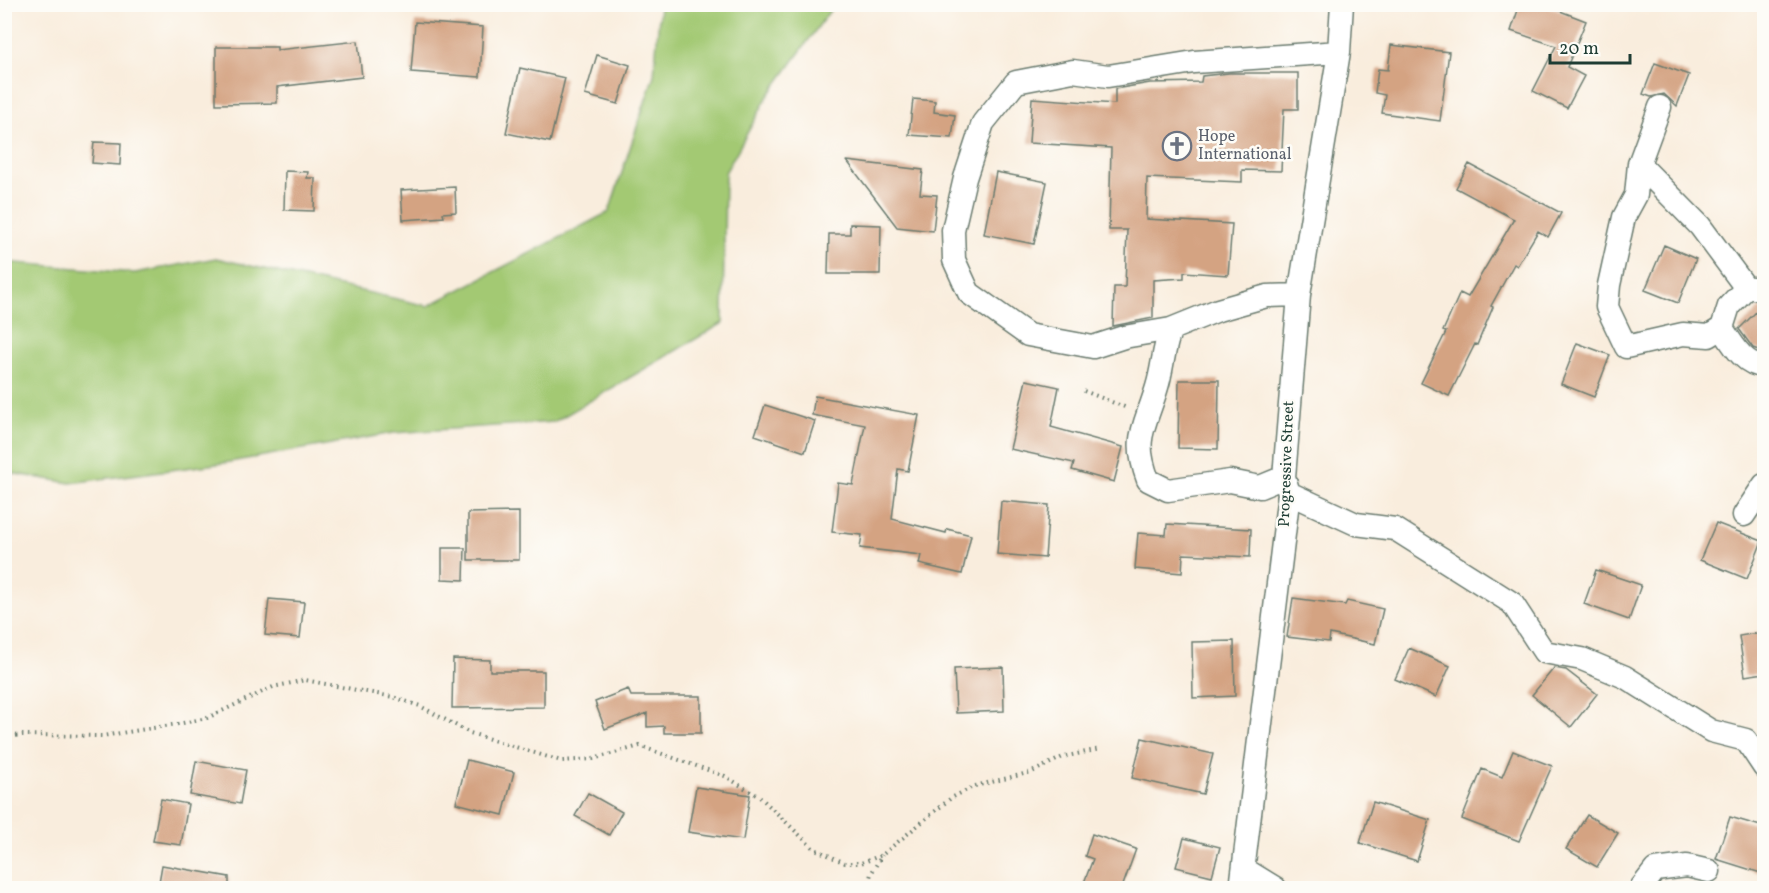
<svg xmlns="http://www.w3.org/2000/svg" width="1769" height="893" font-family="Vollkorn,serif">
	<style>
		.green { fill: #a3c973; stroke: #618354; stroke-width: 1.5 }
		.building { fill: #d4a382 }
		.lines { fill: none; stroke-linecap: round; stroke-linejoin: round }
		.minor-casing { stroke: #6b7b6f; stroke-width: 25 }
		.path { stroke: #6b7b6f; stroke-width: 4; stroke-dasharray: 1.5 4.5; stroke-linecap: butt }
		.minor { stroke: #fff; stroke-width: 22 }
		.labels { text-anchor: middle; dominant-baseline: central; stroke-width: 5; stroke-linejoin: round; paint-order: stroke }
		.worship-label { font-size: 16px; fill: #5b616d; stroke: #fdfcf7; text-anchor: start }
		.street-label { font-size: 16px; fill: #1f3d34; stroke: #fdfcf7 }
	</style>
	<rect width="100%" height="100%" fill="#fdfcf7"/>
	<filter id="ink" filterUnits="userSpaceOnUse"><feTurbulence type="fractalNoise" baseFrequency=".0167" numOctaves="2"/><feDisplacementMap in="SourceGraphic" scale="12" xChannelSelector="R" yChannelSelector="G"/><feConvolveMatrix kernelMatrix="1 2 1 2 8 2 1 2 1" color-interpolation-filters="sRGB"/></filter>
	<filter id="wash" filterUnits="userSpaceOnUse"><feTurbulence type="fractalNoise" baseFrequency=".008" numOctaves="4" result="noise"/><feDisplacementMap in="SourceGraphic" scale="24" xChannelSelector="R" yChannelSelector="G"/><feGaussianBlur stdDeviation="1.35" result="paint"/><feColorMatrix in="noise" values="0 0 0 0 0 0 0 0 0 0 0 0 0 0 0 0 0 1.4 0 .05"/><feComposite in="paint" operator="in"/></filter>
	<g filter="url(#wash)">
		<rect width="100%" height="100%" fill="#f9eddd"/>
		<path class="green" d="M 660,5 L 834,5 L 768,96 L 725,173 L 723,323 L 554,422 L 393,433 L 224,463 L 70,483 L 5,472 L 5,262 L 135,273 L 216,258 L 428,306 L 609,212 L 654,75 Z"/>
		<g id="blocks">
			<path class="building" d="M 1520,4 L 1542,4 L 1586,21 L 1567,67 L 1584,76 L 1567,108 L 1533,91 L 1556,46 L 1511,31 Z
				M 415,22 L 483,27 L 480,77 L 411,72 Z
				M 358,41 L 362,77 L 277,87 L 277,103 L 216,104 L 216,47 L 277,47 L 277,50 Z
				M 1391,45 L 1449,52 L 1440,121 L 1382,113 L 1385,95 L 1375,93 L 1378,69 L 1388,70 Z
				M 597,55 L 630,65 L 618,104 L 585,95 Z
				M 1655,63 L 1689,75 L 1677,106 L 1664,94 L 1651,97 L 1643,94 Z
				M 520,68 L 565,78 L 550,142 L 506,133 Z
				M 1229,73 L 1298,73 L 1298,109 L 1284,109 L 1281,171 L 1242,170 L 1242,182 L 1147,178 L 1146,219 L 1232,224 L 1228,275 L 1184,272 L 1184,278 L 1153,280 L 1153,318 L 1113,326 L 1114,287 L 1125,287 L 1127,230 L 1109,230 L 1111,148 L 1029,143 L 1032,98 L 1115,104 L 1115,89 L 1150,83 L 1201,82 L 1202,76 Z
				M 913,99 L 935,101 L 934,112 L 955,115 L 952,138 L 909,135 Z
				M 94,142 L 121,143 L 120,165 L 92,163 Z
				M 847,161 L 923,170 L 920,194 L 937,195 L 933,231 L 897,227 Z
				M 1469,164 L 1561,213 L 1548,237 L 1538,231 L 1517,266 L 1514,264 L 1491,306 L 1493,307 L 1477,345 L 1475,344 L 1449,396 L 1421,383 L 1446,332 L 1443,331 L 1460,293 L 1468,297 L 1514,219 L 1456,188 Z
				M 285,171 L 308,172 L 307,178 L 315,178 L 314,211 L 284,210 Z
				M 996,172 L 1047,182 L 1034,244 L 984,234 Z
				M 455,187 L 456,212 L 443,213 L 444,217 L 403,220 L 401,190 Z
				M 850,224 L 881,225 L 880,274 L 828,274 L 829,234 L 850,234 Z
				M 1664,245 L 1696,259 L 1678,303 L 1645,290 Z
				M 1764,304 L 1764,352 L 1753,348 L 1739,329 Z
				M 1577,343 L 1610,355 L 1594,397 L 1561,384 Z
				M 1026,380 L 1059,387 L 1051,427 L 1123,447 L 1114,482 L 1072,470 L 1074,463 L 1010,449 Z
				M 1179,380 L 1219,380 L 1218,449 L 1178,448 Z
				M 815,396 L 919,415 L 908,471 L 898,469 L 892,519 L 946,533 L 947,529 L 971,535 L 962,574 L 919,564 L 921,555 L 860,548 L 862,535 L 832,532 L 838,483 L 853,485 L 865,425 L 812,415 Z
				M 765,405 L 815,421 L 805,452 L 755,435 Z
				M 1001,501 L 1049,505 L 1045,558 L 997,554 Z
				M 519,512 L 519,560 L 468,560 L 468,513 Z
				M 1716,523 L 1762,541 L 1747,579 L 1700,560 Z
				M 1167,524 L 1251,529 L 1250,557 L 1183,554 L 1182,573 L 1135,569 L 1138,533 L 1166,535 Z
				M 442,548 L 465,548 L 464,580 L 442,579 Z
				M 1596,570 L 1641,585 L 1629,620 L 1584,604 Z
				M 1293,598 L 1345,605 L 1347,601 L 1383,609 L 1375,644 L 1330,634 L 1329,642 L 1287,637 Z
				M 269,599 L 304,602 L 300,638 L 265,635 Z
				M 1764,632 L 1764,673 L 1745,676 L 1739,636 Z
				M 1234,641 L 1235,696 L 1193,698 L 1192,642 Z
				M 1409,648 L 1450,666 L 1436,697 L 1395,679 Z
				M 453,659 L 490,660 L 490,671 L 544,671 L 544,707 L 452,708 Z
				M 1003,667 L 1004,711 L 956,713 L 954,669 Z
				M 1554,668 L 1566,670 L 1597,694 L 1571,727 L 1532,695 Z
				M 628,689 L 631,696 L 701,696 L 701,733 L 664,733 L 664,726 L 647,727 L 647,713 L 605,729 L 595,702 Z
				M 1142,738 L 1213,754 L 1203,794 L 1132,778 Z
				M 1513,751 L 1552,766 L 1519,841 L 1462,819 L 1482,769 L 1502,777 Z
				M 467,760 L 514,772 L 503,815 L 456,803 Z
				M 196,761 L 246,770 L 240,804 L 190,795 Z
				M 696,787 L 750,795 L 743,840 L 688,832 Z
				M 588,793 L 622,812 L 609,835 L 575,816 Z
				M 161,799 L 188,804 L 181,845 L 153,841 Z
				M 1373,802 L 1430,820 L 1417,861 L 1360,843 Z
				M 1587,815 L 1618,833 L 1597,867 L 1566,849 Z
				M 1730,817 L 1764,827 L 1764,874 L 1716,859 Z
				M 1092,834 L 1136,849 L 1122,888 L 1082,888 L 1093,859 L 1085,856 Z
				M 1184,838 L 1220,847 L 1212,876 L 1176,867 Z
				M 162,865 L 229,877 L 229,888 L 158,888 Z"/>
		</g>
	</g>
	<g filter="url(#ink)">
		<use href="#blocks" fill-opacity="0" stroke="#6b7b6f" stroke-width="1.5"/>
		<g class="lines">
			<g class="minor-casing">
				<path id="minor" d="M 1660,107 L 1639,164 L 1636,195 L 1624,217 L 1609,285 L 1607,307 L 1626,347 L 1683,334 L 1709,336 L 1722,328 L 1729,306 L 1746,288 L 1764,288
					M 1639,164 L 1700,226 L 1746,288
					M 1299,295 L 1267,296 L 1218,310 L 1171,329 L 1124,337 L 1093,347 L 1028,335 L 969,293 L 954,260 L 953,230 L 965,178 L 983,123 L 1016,82 L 1073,71 L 1108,76 L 1194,62 L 1339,52
					M 1722,328 C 1732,343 1744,366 1764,366
					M 1171,329 C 1163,348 1163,368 1157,387 C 1145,428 1132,437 1148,480 L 1168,490 L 1230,481 L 1260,487 L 1284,477
					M 1289,493 L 1356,524 L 1395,529 L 1512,603 L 1544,652 L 1582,659 L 1625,677 L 1711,731 L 1746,740 L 1764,767
					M 1744,515 L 1764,485
					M 1244,869 L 1275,888
					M 1241,888 L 1289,493 L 1284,477 L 1299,295 L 1339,52 L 1342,4
					M 1641,888 L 1655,870 L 1687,866 L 1709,871"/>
			</g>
			<path class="path" d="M 1084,391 L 1127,408
				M 4,737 L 23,735 L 102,736 L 178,724 L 207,718 L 273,687 L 305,680 L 393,697 L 420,706 L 470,733 L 561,761 L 593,759 L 640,746 L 725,776 L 761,798 L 813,848 L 845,863 L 861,863 L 882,855 L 951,798 L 975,786 L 1032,772 L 1063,757 L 1100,749
				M 867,888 L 871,874 L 882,855"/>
			<use href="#minor" class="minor"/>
		</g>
	</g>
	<defs>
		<g id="church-ring" transform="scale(1.5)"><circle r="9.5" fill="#fdfcf7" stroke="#6b7280" stroke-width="1.5"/><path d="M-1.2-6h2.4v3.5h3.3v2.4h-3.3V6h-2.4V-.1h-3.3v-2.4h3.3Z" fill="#6b7280"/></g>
	</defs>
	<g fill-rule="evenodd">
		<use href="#church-ring" x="1177" y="146"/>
	</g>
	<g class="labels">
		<g class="worship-label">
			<text x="1198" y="137">Hope<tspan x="1198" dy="18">International</tspan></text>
		</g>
		<g class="street-label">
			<text transform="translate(1287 464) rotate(-88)">Progressive Street</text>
		</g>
	</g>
	<rect width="1769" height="893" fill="none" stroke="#fdfcf7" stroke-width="24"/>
	<path d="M1550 54v9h80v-9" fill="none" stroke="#1f3d34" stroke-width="3"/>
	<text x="1559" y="54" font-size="18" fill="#1f3d34" stroke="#fdfcf7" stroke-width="4.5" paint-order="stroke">20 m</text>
</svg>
